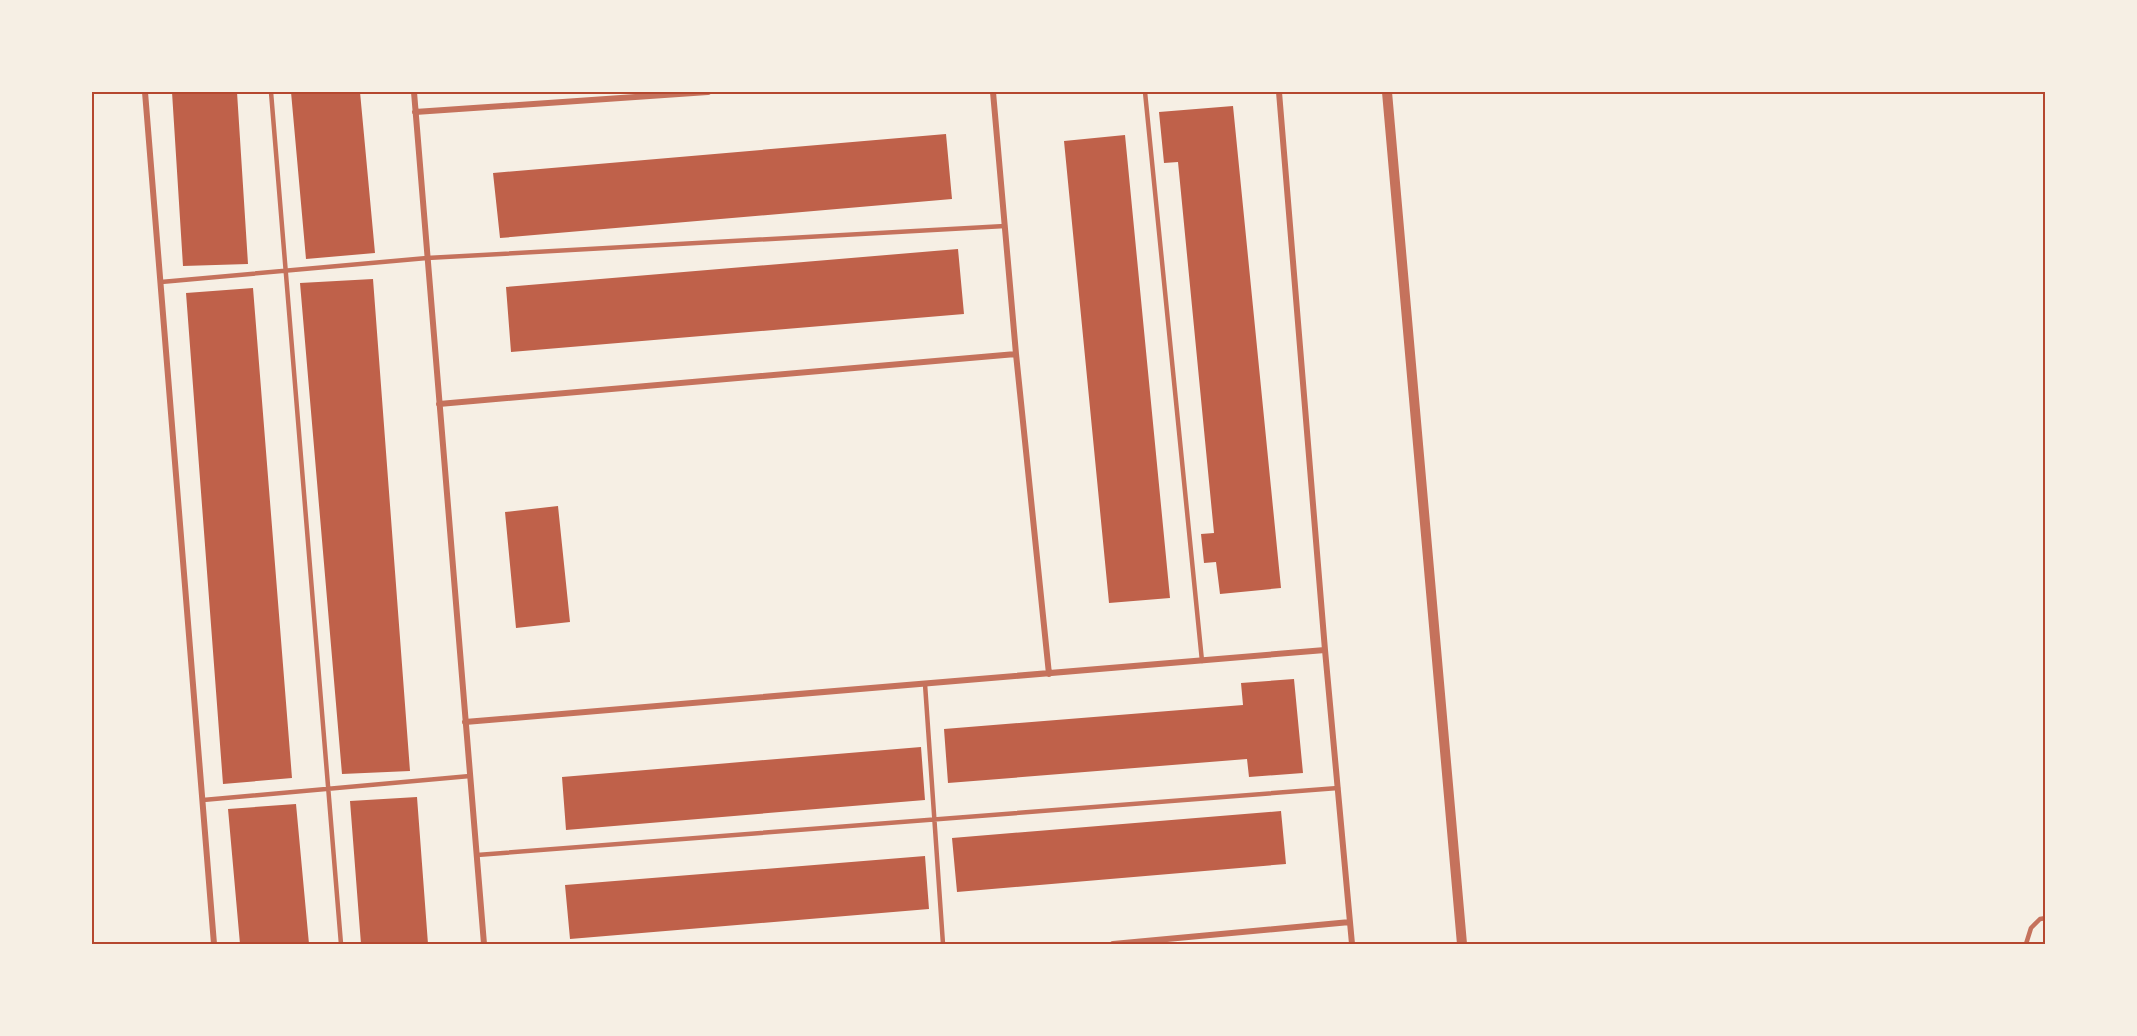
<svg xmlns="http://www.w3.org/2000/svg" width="2137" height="1036" font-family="'Source Sans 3',sans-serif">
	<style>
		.building { fill: #bf614a }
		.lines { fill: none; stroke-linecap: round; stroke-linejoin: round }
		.service { stroke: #c5725c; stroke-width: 4.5 }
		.minor { stroke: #c5725c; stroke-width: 6 }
		.tertiary { stroke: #c5725c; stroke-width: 10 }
		.neatline { fill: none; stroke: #b5482f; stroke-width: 2 }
	</style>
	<rect width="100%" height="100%" fill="#f6efe4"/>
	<path class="building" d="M 172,92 L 237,92 L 248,264 L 183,266 Z
		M 291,92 L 360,92 L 375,253 L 306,259 Z
		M 1233,106 L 1281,588 L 1220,594 L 1216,562 L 1204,563 L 1201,534 L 1214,533 L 1178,162 L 1164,163 L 1159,112 Z
		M 946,134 L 952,199 L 500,238 L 493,173 Z
		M 1125,135 L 1170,598 L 1109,603 L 1064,141 Z
		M 958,249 L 964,314 L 511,352 L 506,287 Z
		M 373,279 L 410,771 L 342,774 L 300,283 Z
		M 253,288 L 292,778 L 223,784 L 186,293 Z
		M 558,506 L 570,622 L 516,628 L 505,512 Z
		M 1294,679 L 1303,773 L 1249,777 L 1247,759 L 948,783 L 944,729 L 1243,705 L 1241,683 Z
		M 921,747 L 925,800 L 566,830 L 562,777 Z
		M 417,797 L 428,944 L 361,944 L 350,801 Z
		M 296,804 L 309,944 L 240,944 L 228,809 Z
		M 1281,811 L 1286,864 L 957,892 L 952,838 Z
		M 925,856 L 929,909 L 570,939 L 565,885 Z"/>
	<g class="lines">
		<path class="service" d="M 271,92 L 341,944
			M 1145,92 L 1202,661
			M 161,282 L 427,258 L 1005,226
			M 925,684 L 943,944
			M 203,800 L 470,776
			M 477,855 L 1338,788
			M 2026,944 L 2031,928 L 2040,919 L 2046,918"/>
		<path class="minor" d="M 145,92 L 214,944
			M 414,92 L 484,944
			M 993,92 L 1016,354 L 1049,674
			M 1279,92 L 1325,650 L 1352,944
			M 415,112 L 708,92
			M 439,404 L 1016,354
			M 465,722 L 1325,650
			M 1113,944 L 1350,922"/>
		<path class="tertiary" d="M 1387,92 L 1462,944"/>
	</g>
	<rect width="2137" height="1036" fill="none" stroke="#f6efe4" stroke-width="186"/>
	<rect x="93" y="93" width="1951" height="850" class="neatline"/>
</svg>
